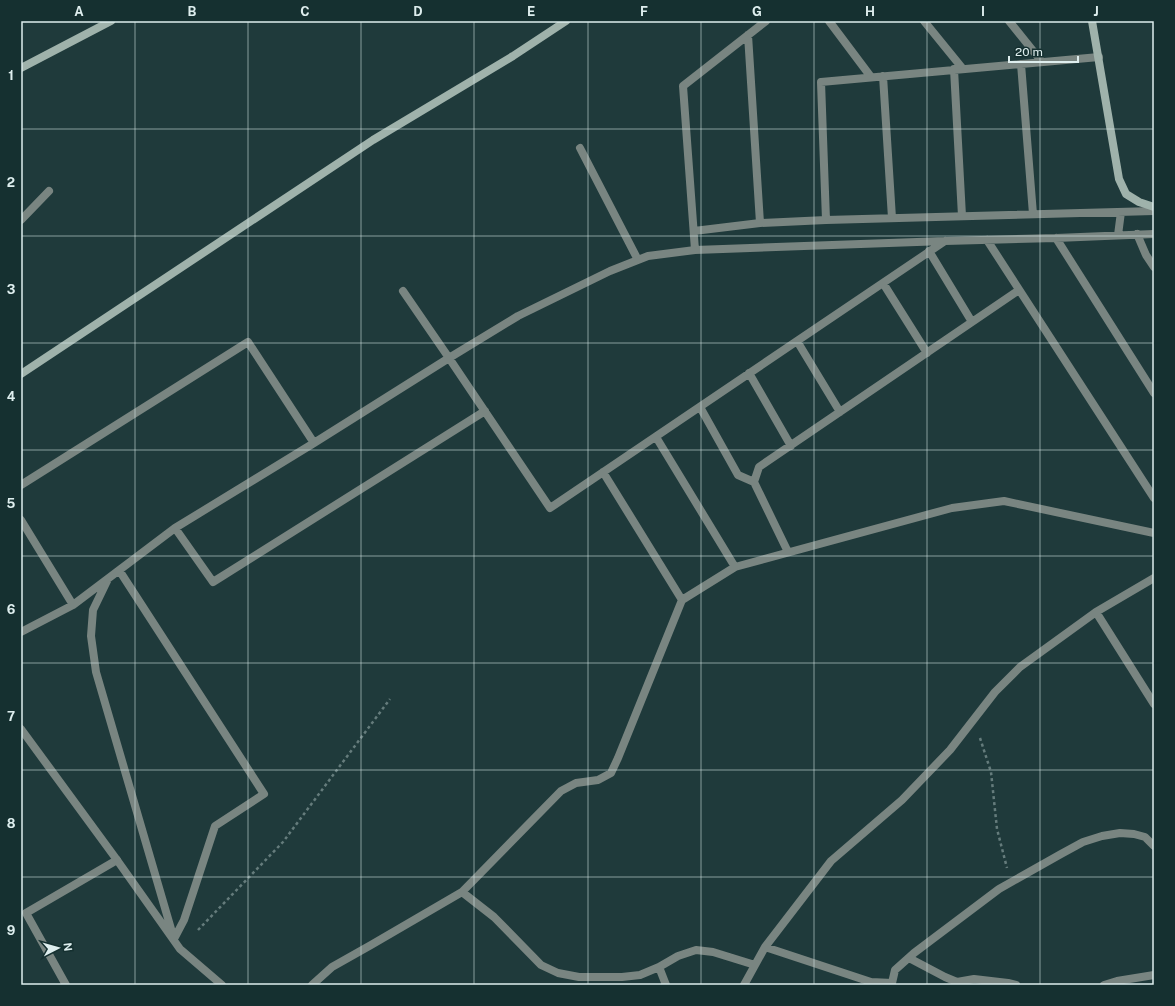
<svg xmlns="http://www.w3.org/2000/svg" width="1175" height="1006" font-family="'Public Sans',sans-serif">
	<style>
		.lines { fill: none; stroke-linecap: round; stroke-linejoin: round }
		.path { stroke: #657c7c; stroke-width: 2.5; stroke-dasharray: 3 3; stroke-linecap: butt }
		.lane { stroke: #798581; stroke-width: 8 }
		.street { stroke: #798581; stroke-width: 8 }
		.secondary { stroke: #9fb2ab; stroke-width: 8 }
		.grid { fill: none; stroke: #deeeee; stroke-width: 1; stroke-opacity: 0.55 }
		.neatline { fill: none; stroke: #deeeee; stroke-width: 1.5 }
		.grid-label { font-size: 13px; text-anchor: middle; font-weight: bold; fill: #deeeee }
	</style>
	<rect width="100%" height="100%" fill="#1f3a3b"/>
	<g class="lines">
		<path class="path" d="M 980,738 L 991,772 L 997,829 L 1007,868
			M 198,930 L 283,842 L 390,699"/>
		<path class="lane" d="M 66,985 L 26,913 L 117,860"/>
		<path class="street" d="M 829,21 L 871,77
			M 924,21 L 963,69
			M 1009,21 L 1042,62
			M 748,35 L 760,223
			M 1099,57 L 821,82 L 826,220 L 1154,211
			M 1021,64 L 1033,214
			M 954,69 L 962,216
			M 883,76 L 892,218
			M 580,148 L 638,260
			M 21,220 L 49,191
			M 694,231 L 760,223 L 826,220
			M 1137,234 L 1146,255 L 1154,267
			M 1118,235 L 1121,212
			M 1056,238 L 1154,393
			M 987,240 L 1154,498
			M 695,250 L 683,86 L 766,21
			M 929,251 L 972,322
			M 883,283 L 927,353
			M 403,291 L 449,358 L 550,508 L 945,241
			M 797,341 L 840,412
			M 749,373 L 791,446
			M 700,407 L 738,475 L 754,482
			M 656,437 L 735,567
			M 603,472 L 682,600
			M 21,485 L 248,342 L 314,443
			M 21,520 L 73,605
			M 175,528 L 213,582 L 485,411
			M 788,552 L 754,482 L 759,467 L 1019,290
			M 119,570 L 264,794 L 215,826 L 184,920 L 174,939
			M 108,579 L 93,610 L 91,636 L 96,672 L 174,939
			M 1096,612 L 1154,704
			M 21,632 L 73,605 L 175,528 L 314,443 L 449,358 L 518,316 L 610,271 L 648,256 L 695,250 L 945,241 L 1056,238 L 1154,234
			M 21,729 L 117,860 L 180,949 L 222,985
			M 462,892 L 494,917 L 541,965 L 558,973 L 579,977 L 622,977 L 640,975 L 659,967 L 678,956 L 696,950 L 713,952 L 755,965
			M 765,947 L 871,982 L 892,983 L 892,985
			M 909,958 L 945,977 L 957,982 L 974,979 L 1008,983 L 1016,985
			M 659,967 L 666,985
			M 892,983 L 895,970 L 914,953 L 999,889 L 1061,854 L 1083,842 L 1102,836 L 1120,833 L 1134,834 L 1145,837 L 1154,846
			M 312,985 L 332,967 L 371,945 L 462,892 L 561,791 L 576,783 L 598,780 L 611,773 L 618,758 L 682,600 L 735,567 L 952,508 L 1004,501 L 1154,533
			M 744,985 L 765,947 L 831,861 L 902,800 L 950,750 L 995,692 L 1020,667 L 1096,612 L 1154,578
			M 1104,985 L 1117,981 L 1154,975"/>
		<path class="secondary" d="M 1092,21 L 1119,179 L 1126,194 L 1139,202 L 1154,207
			M 21,68 L 111,21
			M 21,374 L 373,140 L 513,56 L 566,21"/>
	</g>
	<path class="grid" d="M 135,21 L 135,985M 248,21 L 248,985M 361,21 L 361,985M 474,21 L 474,985M 588,21 L 588,985M 701,21 L 701,985M 814,21 L 814,985M 927,21 L 927,985M 1040,21 L 1040,985M 21,129 L 1154,129M 21,236 L 1154,236M 21,343 L 1154,343M 21,450 L 1154,450M 21,556 L 1154,556M 21,663 L 1154,663M 21,770 L 1154,770M 21,877 L 1154,877"/>
	<rect width="1175" height="1006" fill="none" stroke="#153030" stroke-width="44"/>
	<g transform="translate(58 948) rotate(84)" stroke="#153030" stroke-width="3" paint-order="stroke">
	<path d="M0-3L7 15L0 10L-7 15Z" fill="#deeeee"/>
	<text y="-6" font-size="11" font-weight="bold" text-anchor="middle" fill="#deeeee">N</text>
	</g>
	<path d="M1009 56v6h69v-6" fill="none" stroke="#deeeee" stroke-width="2"/>
	<text x="1015" y="56" font-size="12" fill="#deeeee" stroke="#153030" stroke-width="3" paint-order="stroke">20 m</text>
	<rect x="22" y="22" width="1131" height="962" class="neatline"/>
	<g class="grid-label">
		<text x="79" y="16">A</text>
		<text x="192" y="16">B</text>
		<text x="305" y="16">C</text>
		<text x="418" y="16">D</text>
		<text x="531" y="16">E</text>
		<text x="644" y="16">F</text>
		<text x="757" y="16">G</text>
		<text x="870" y="16">H</text>
		<text x="983" y="16">I</text>
		<text x="1096" y="16">J</text>
		<text x="11" y="80">1</text>
		<text x="11" y="187">2</text>
		<text x="11" y="294">3</text>
		<text x="11" y="401">4</text>
		<text x="11" y="508">5</text>
		<text x="11" y="614">6</text>
		<text x="11" y="721">7</text>
		<text x="11" y="828">8</text>
		<text x="11" y="935">9</text>
	</g>
</svg>
